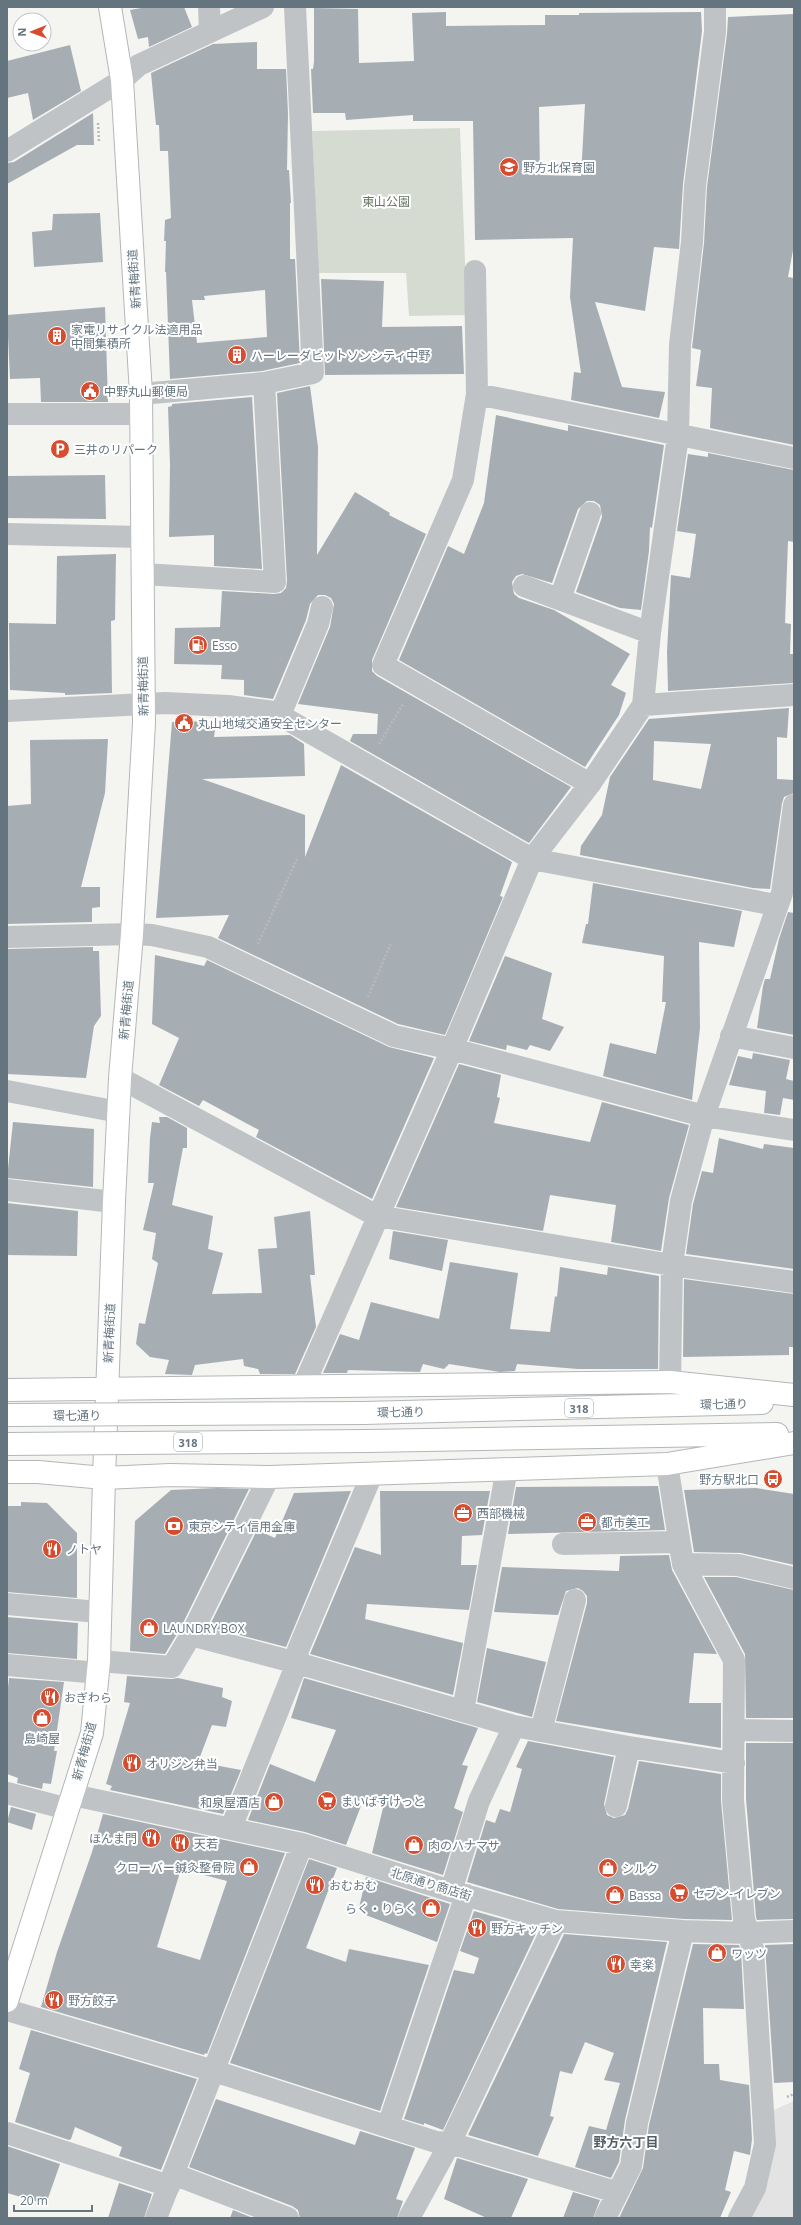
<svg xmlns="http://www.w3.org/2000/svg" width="801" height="2225" font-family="'Open Sans','Noto Sans JP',sans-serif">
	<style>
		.built { fill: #e2e3e2 }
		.green { fill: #d6dbd2 }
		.building { fill: #a7aeb3; fill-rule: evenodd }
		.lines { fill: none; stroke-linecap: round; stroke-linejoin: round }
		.major-casing { stroke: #b3b7ba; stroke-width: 24 }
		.path { stroke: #b7babc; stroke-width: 2.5; stroke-dasharray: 2 2; stroke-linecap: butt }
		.minor { stroke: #bfc3c6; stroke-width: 22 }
		.major { stroke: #fff; stroke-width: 22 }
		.major-bridge-casing { stroke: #b3b7ba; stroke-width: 24; stroke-linecap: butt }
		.major-bridge { stroke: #fff; stroke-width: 22 }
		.labels { text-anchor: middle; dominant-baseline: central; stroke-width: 4; stroke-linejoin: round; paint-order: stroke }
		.shield { fill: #fff; stroke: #939ea6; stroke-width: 1 }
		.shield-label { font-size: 11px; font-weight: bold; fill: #657580 }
		.poi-label { font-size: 12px; fill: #657580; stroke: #fff; text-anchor: start }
		.park-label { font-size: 12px; fill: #697763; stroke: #fff }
		.street-label { font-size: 12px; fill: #657580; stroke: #fff }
		.neighbourhood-label { font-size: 13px; font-weight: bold; fill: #525e65; stroke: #fff }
	</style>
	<rect width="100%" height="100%" fill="#f4f4f1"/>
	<path class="built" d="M 794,2101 L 794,2218 L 750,2218 L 774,2110 Z"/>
	<path class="green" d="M 460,128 L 467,315 L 409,316 L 406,273 L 318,273 L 312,131 Z"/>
	<path class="building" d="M 147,7 L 184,7 L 192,27 L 149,47 L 148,37 L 138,39 L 130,10 Z
		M 314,8 L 358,9 L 359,63 L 414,61 L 412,13 L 446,12 L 446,26 L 545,25 L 545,15 L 579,15 L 579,13 L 701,12 L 702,31 L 683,184 L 679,249 L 654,247 L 645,311 L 595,302 L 622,387 L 665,392 L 659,418 L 571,400 L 574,372 L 581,373 L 570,297 L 573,238 L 475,240 L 473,121 L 413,121 L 413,115 L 346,120 L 345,113 L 313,113 L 311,69 L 313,69 L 314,62 ZM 585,104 L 581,176 L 540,175 L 539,107 Z
		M 793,14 L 794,245 L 788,277 L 794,278 L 794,445 L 710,428 L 712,388 L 696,386 L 701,350 L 692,348 L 704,243 L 707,187 L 727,34 L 728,17 Z
		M 257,42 L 257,69 L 286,69 L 288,114 L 287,170 L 289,170 L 291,203 L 290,203 L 290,259 L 295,259 L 300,363 L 262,371 L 170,379 L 166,272 L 165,272 L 166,241 L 164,241 L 165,220 L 171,218 L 168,151 L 160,151 L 159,125 L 156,125 L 151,73 L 213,44 ZM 265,290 L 267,337 L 197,343 L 192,300 L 205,300 L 204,296 Z
		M 70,45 L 81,91 L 33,120 L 28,93 L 7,98 L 7,61 Z
		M 93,113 L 94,145 L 77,145 L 7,184 L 7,163 L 14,162 Z
		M 100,213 L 103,262 L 34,267 L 32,232 L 52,230 L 53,214 Z
		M 321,279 L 384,281 L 382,327 L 462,326 L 464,374 L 325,375 Z
		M 105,307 L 108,402 L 41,402 L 40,378 L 10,379 L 7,315 Z
		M 310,386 L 318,447 L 317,555 L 355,492 L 390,513 L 389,515 L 426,534 L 372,660 L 372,671 L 377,676 L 571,787 L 529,843 L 350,741 L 353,734 L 377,734 L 378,714 L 298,704 L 330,627 L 334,604 L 331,598 L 325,595 L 318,595 L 310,604 L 306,620 L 273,699 L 244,695 L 244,680 L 221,679 L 222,665 L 174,664 L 175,628 L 220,627 L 222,591 L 274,594 L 281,593 L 286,588 L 287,581 L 277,393 Z
		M 252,397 L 262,569 L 214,566 L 214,535 L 169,537 L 170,464 L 168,407 L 172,406 L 172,404 Z
		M 496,415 L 568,431 L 568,425 L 664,445 L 652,528 L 650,527 L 649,551 L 641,610 L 620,608 L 576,592 L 602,517 L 600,505 L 594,501 L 587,501 L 578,509 L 552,583 L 522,574 L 516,576 L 512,582 L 514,594 L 519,598 L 554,610 L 630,654 L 611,685 L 626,693 L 619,715 L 585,767 L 399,660 L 448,546 L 464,554 L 484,503 Z
		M 708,453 L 794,470 L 794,542 L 788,541 L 785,623 L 791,624 L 790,654 L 794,654 L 794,683 L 668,691 L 667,652 L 671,575 L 690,578 L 696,534 L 677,531 L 688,454 L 708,457 Z
		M 105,475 L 106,519 L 7,518 L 7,476 Z
		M 116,554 L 115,620 L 111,621 L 112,693 L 65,695 L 65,693 L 10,690 L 9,623 L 56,624 L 57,556 Z
		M 789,708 L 787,738 L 777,737 L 777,779 L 794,780 L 794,793 L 784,797 L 782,803 L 770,889 L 753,888 L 580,855 L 581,846 L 602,815 L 610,777 L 649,719 ZM 654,741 L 711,744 L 701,789 L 653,780 Z
		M 216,721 L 214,737 L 290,735 L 304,744 L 305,776 L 202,779 L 305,815 L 305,857 L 341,765 L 512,862 L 500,896 L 503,897 L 445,1035 L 398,1024 L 218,938 L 229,915 L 156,918 L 172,722 Z
		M 108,739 L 105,793 L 81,887 L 100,887 L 100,907 L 92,908 L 92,922 L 7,924 L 7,806 L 31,804 L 30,740 Z
		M 593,883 L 742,911 L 734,947 L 699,942 L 700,1028 L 692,1100 L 603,1076 L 610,1043 L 656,1054 L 666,1002 L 662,1002 L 664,956 L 582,943 L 586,924 L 588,924 Z
		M 788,912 L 794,913 L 794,1035 L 757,1028 L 763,986 L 765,979 L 770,979 L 779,939 Z
		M 93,947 L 93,951 L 99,951 L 101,1016 L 94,1026 L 86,1078 L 7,1074 L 7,949 Z
		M 155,955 L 204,966 L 207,960 L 389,1047 L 434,1058 L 372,1199 L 256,1137 L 259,1130 L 203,1100 L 199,1106 L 159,1085 L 179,1038 L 152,1024 Z
		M 505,956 L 552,973 L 542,1019 L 564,1027 L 550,1051 L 530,1045 L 527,1050 L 507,1045 L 506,1050 L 469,1041 Z
		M 753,1053 L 790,1060 L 786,1079 L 794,1081 L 794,1100 L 783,1098 L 780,1115 L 764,1113 L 766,1091 L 729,1085 L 738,1056 L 752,1059 Z
		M 459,1064 L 501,1075 L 497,1097 L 500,1098 L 494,1123 L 590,1142 L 602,1102 L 689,1125 L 669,1198 L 661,1251 L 611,1242 L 616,1205 L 550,1195 L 543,1231 L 396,1207 Z
		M 159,1117 L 167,1117 L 187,1128 L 187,1148 L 183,1148 L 172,1205 L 213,1216 L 208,1249 L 223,1253 L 212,1294 L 262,1293 L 258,1249 L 277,1248 L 274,1217 L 310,1211 L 315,1275 L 310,1275 L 316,1327 L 295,1374 L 260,1374 L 258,1369 L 244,1366 L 243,1359 L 195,1365 L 192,1375 L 165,1374 L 169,1360 L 150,1357 L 136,1344 L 139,1323 L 145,1324 L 158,1263 L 152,1259 L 156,1233 L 143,1230 L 154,1183 L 148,1183 L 150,1138 L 152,1122 L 160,1123 Z
		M 13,1122 L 94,1129 L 93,1187 L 7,1178 Z
		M 719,1138 L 763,1149 L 764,1144 L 794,1148 L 794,1269 L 686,1254 L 693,1204 L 702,1171 L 713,1173 Z
		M 7,1203 L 78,1211 L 77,1256 L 7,1255 Z
		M 393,1231 L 448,1240 L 442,1271 L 389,1259 Z
		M 450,1262 L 518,1273 L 510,1329 L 550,1332 L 555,1296 L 557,1297 L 560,1267 L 607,1275 L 608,1267 L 659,1276 L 658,1369 L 578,1369 L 517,1364 L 515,1371 L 500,1372 L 449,1364 L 444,1369 L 423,1364 L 420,1372 L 348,1370 L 347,1373 L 323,1373 L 340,1334 L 359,1340 L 371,1302 L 439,1319 Z
		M 684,1279 L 794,1294 L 794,1347 L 789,1347 L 789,1355 L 683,1357 Z
		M 658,1486 L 665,1530 L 508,1534 L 516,1487 Z
		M 217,1488 L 249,1489 L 180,1629 L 165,1654 L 130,1651 L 135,1521 L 171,1490 Z
		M 756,1488 L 794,1494 L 794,1565 L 741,1553 L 694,1552 L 684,1490 Z
		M 351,1491 L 286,1647 L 209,1627 L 257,1530 L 275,1538 L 294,1493 Z
		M 380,1491 L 490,1491 L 482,1535 L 462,1536 L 461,1565 L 477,1565 L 469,1610 L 367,1604 L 365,1619 L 463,1643 L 453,1695 L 310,1654 L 355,1547 L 381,1555 Z
		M 21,1502 L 47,1503 L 77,1533 L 77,1598 L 7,1592 L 7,1506 L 21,1506 Z
		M 669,1555 L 672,1570 L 717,1654 L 694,1653 L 689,1703 L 721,1703 L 721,1748 L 556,1721 L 587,1603 L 587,1596 L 583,1591 L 578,1588 L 566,1591 L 558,1615 L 494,1612 L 502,1567 L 619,1571 L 620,1556 Z
		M 704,1577 L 736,1577 L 794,1590 L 794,1718 L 746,1718 L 745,1654 Z
		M 7,1617 L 78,1623 L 77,1659 L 7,1653 Z
		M 487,1648 L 546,1662 L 532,1717 L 477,1702 Z
		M 127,1676 L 171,1679 L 178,1678 L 223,1688 L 222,1697 L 232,1701 L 226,1727 L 212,1725 L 198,1762 L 241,1770 L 223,1814 L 110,1790 L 112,1786 L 106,1784 L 130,1703 L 124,1702 Z
		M 9,1678 L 64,1682 L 54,1751 L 57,1751 L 51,1784 L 43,1783 L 42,1789 L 17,1783 L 18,1778 L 7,1774 L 7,1697 Z
		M 304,1678 L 478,1728 L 462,1765 L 468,1766 L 454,1808 L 463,1812 L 443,1875 L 372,1853 L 384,1804 L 364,1798 L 346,1845 L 305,1832 L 248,1820 L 270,1764 L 315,1782 L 336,1730 L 291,1718 Z
		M 528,1741 L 614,1757 L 604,1804 L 607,1815 L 614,1818 L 625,1815 L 628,1809 L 639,1761 L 721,1774 L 721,1801 L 732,1920 L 684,1919 L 558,1909 L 467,1882 L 486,1820 L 495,1823 L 500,1809 L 510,1812 L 522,1769 L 516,1767 Z
		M 746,1743 L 794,1743 L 794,1919 L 757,1920 L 756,1917 L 746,1799 Z
		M 11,1807 L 36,1814 L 32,1830 L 7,1822 Z
		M 103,1814 L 285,1853 L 207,2054 L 205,2053 L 204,2055 L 41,2007 L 57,1952 L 92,1852 ZM 181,1869 L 227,1881 L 200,1960 L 157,1947 Z
		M 309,1859 L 337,1868 L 306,1948 L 346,1962 L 349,1949 L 429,1965 L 380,2111 L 230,2063 Z
		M 366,1877 L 450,1904 L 437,1942 L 363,1914 L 364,1910 L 359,1908 Z
		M 474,1911 L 538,1929 L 443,2130 L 424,2123 L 424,2125 L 404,2119 L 454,1970 L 474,1974 L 479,1958 L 460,1951 Z
		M 564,1934 L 667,1942 L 625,2120 L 619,2162 L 611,2178 L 575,2167 L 589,2126 L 606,2130 L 620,2083 L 604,2080 L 614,2053 L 585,2042 L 572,2074 L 560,2071 L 550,2116 L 554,2117 L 538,2156 L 468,2135 Z
		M 693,1944 L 739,1945 L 741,1951 L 744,2009 L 703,2008 L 704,2064 L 719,2064 L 720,2080 L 749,2085 L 752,2139 L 750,2155 L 734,2151 L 725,2190 L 731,2192 L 720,2218 L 619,2218 L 643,2168 L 649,2125 Z
		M 794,1944 L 794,2082 L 774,2083 L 765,1945 Z
		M 31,2030 L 197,2079 L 161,2170 L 119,2156 L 122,2147 L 75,2127 L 71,2139 L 69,2140 L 15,2122 L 30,2073 L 19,2069 Z
		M 216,2099 L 355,2145 L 360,2131 L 415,2148 L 396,2199 L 403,2201 L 397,2218 L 300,2218 L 298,2210 L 292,2206 L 189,2167 Z
		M 7,2146 L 60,2164 L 46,2204 L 7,2193 Z
		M 457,2158 L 528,2179 L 511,2218 L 487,2218 L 444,2199 Z
		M 119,2183 L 152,2194 L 144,2218 L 108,2218 Z
		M 573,2192 L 600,2200 L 593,2218 L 563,2218 Z
		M 233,2210 L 253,2218 L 230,2218 Z"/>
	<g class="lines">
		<g class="major-casing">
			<path id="major" d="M 7,1390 L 670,1382 L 794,1395
				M 363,1413 L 762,1403
				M 368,1441 L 777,1434
				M 7,1472 L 38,1472 L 104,1478 L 170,1475 L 269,1477 L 667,1464 L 794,1443
				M 7,2001 L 92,1733 L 99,1661 L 104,1478 L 114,1202 L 120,1078 L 132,934 L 144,723 L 141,394 L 122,80 L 110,7"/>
		</g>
		<path class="path" d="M 98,123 L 99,142
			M 379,744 L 403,704
			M 258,944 L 297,859
			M 368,997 L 391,943
			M 787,2097 L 794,2094"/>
		<path class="minor" d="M 209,7 L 210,31
			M 7,151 L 122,80 L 139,65 L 263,7
			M 475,271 L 477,394 L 463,480 L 383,665 L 590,784
			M 141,394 L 264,383 L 313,373 L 295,7
			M 477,394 L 794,458
			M 7,414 L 141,414
			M 7,534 L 142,537
			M 143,574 L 275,582 L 264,383
			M 524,586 L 650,633
			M 560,599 L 590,513
			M 643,705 L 794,695
			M 7,711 L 165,703 L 228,706 L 274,712 L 532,859 L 776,905
			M 280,715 L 318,624 L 322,607
			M 7,937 L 132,934 L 152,935 L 208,947 L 394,1036 L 452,1049 L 704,1116 L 794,1130
			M 731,1036 L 794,1048
			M 120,1078 L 377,1216 L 672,1265 L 794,1282
			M 7,1091 L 119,1112
			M 7,1190 L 114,1202
			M 670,1382 L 672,1265 L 681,1201 L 704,1116 L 782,893 L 794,805
			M 303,1387 L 452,1049 L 532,859 L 590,784 L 643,705 L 650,633 L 678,436 L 680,345 L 692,242 L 695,186 L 715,32 L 715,7
			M 667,1464 L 683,1564 L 734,1660 L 733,1800 L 744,1919 L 753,1949 L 765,2144 L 755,2188 L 739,2218
			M 563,1544 L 679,1542
			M 683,1564 L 738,1565 L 794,1578
			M 7,1604 L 99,1612
			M 191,1635 L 297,1663 L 514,1726 L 629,1747 L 734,1763
			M 99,1661 L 172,1667 L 191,1635 L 269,1477
			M 7,1665 L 99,1673
			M 463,1711 L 507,1468
			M 734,1730 L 794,1731
			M 541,1731 L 575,1600
			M 7,1793 L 68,1809
			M 73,1795 L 302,1844 L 451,1891 L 556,1921 L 683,1931 L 747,1933 L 794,1931
			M 616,1806 L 629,1747
			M 231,1828 L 297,1663 L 298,1650 L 372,1474
			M 451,1891 L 479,1801 L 514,1726
			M 7,2010 L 214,2071 L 436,2142 L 450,2143 L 616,2192
			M 388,2126 L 466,1895
			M 7,2133 L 169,2186
			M 173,2174 L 288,2218
			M 156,2218 L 302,1844
			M 409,2218 L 450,2143 L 556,1921
			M 605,2218 L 631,2166 L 637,2123 L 683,1931"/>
		<use href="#major" class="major"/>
		<g class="major-bridge-casing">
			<path id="major-bridge" d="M 7,1415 L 363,1413
				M 7,1444 L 368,1441"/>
		</g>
		<use href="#major-bridge" class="major-bridge"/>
	</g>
	<defs>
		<g id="school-disc" transform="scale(1)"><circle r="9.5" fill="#d64c2e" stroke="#fff"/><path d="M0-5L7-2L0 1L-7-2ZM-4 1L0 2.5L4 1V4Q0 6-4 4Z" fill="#fff"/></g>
		<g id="building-disc" transform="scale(1)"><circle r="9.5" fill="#d64c2e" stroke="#fff"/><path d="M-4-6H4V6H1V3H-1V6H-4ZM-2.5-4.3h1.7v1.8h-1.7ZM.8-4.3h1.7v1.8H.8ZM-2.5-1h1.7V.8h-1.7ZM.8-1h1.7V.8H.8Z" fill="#fff"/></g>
		<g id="civic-disc" transform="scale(1)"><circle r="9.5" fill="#d64c2e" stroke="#fff"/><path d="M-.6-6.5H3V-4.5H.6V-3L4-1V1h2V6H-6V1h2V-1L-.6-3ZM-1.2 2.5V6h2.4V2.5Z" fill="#fff"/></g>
		<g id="parking-disc" transform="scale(1)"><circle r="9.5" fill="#d64c2e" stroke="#fff"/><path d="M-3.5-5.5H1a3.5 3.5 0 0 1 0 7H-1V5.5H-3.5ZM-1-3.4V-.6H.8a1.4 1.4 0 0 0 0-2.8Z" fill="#fff"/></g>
		<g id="fuel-disc" transform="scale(1)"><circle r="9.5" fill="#d64c2e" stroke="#fff"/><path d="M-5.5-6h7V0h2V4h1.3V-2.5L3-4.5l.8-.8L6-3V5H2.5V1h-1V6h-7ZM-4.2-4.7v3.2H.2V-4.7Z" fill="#fff"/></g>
		<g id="bus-disc" transform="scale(1)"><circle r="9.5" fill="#d64c2e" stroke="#fff"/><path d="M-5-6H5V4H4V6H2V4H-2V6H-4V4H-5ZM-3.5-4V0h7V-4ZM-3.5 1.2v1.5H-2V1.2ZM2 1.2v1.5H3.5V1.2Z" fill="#fff"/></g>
		<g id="office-disc" transform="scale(1)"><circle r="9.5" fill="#d64c2e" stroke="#fff"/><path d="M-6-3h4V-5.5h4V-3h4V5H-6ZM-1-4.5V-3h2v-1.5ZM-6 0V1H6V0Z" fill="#fff"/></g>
		<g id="bank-disc" transform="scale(1)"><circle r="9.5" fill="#d64c2e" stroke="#fff"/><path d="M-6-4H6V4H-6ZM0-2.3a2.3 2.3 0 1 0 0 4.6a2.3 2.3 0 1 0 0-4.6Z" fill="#fff"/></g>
		<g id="restaurant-disc" transform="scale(1)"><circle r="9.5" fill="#d64c2e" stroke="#fff"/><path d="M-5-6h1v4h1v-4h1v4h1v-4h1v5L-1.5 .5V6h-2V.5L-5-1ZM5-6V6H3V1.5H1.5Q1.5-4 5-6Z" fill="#fff"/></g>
		<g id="shop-disc" transform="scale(1)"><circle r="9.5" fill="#d64c2e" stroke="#fff"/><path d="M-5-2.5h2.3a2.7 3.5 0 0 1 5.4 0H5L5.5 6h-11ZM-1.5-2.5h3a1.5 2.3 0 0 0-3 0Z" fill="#fff"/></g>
		<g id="supermarket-disc" transform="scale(1)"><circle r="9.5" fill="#d64c2e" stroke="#fff"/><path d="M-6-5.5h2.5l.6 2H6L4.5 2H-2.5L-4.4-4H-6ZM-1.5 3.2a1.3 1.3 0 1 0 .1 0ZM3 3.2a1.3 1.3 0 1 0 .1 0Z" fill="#fff"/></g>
	</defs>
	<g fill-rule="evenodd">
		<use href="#school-disc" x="509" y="167"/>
		<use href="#building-disc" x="57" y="336"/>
		<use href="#building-disc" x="237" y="355"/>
		<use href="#civic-disc" x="90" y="391"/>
		<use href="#parking-disc" x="60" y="449"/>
		<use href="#fuel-disc" x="198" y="645"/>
		<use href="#civic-disc" x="184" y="723"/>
		<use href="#bus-disc" x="773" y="1479"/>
		<use href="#office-disc" x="463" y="1513"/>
		<use href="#office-disc" x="587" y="1522"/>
		<use href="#bank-disc" x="174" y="1526"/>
		<use href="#restaurant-disc" x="52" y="1549"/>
		<use href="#shop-disc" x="149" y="1628"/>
		<use href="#restaurant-disc" x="50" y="1697"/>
		<use href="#shop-disc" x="42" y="1718"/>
		<use href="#restaurant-disc" x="132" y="1763"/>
		<use href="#supermarket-disc" x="327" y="1801"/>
		<use href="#shop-disc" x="274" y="1802"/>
		<use href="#restaurant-disc" x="151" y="1838"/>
		<use href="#restaurant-disc" x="180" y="1843"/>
		<use href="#shop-disc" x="414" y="1845"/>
		<use href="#shop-disc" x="249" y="1867"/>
		<use href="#shop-disc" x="608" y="1868"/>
		<use href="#restaurant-disc" x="315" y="1885"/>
		<use href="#supermarket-disc" x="679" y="1893"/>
		<use href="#shop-disc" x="615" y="1895"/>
		<use href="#shop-disc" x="431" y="1908"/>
		<use href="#restaurant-disc" x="477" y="1928"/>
		<use href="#shop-disc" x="717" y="1953"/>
		<use href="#restaurant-disc" x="616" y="1964"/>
		<use href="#restaurant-disc" x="54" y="2000"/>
	</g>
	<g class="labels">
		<g class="shield">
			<rect x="565" y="1399" width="28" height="18" rx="3"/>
			<rect x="174" y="1433" width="28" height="18" rx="3"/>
		</g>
		<g class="shield-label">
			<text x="579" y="1408">318</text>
			<text x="188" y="1442">318</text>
		</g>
		<g class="poi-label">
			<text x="523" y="167">野方北保育園</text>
			<text x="71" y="329">家電リサイクル法適用品<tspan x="71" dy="14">中間集積所</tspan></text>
			<text x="251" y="355">ハーレーダビットソンシティ中野</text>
			<text x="104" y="391">中野丸山郵便局</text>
			<text x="74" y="449">三井のリパーク</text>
			<text x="212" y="645">Esso</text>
			<text x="198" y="723">丸山地域交通安全センター</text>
			<text x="759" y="1479" text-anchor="end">野方駅北口</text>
			<text x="477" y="1513">西部機械</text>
			<text x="601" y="1522">都市美工</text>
			<text x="188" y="1526">東京シティ信用金庫</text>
			<text x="66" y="1549">ノトヤ</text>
			<text x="163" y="1628">LAUNDRY BOX</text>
			<text x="64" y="1697">おぎわら</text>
			<text x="42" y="1738" text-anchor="middle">島崎屋</text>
			<text x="146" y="1763">オリジン弁当</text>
			<text x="341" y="1801">まいばすけっと</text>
			<text x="260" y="1802" text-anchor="end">和泉屋酒店</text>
			<text x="137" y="1838" text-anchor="end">ほんま門</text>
			<text x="194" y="1843">天若</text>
			<text x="428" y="1845">肉のハナマサ</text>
			<text x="235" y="1867" text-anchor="end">クローバー鍼灸整骨院</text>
			<text x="622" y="1868">シルク</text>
			<text x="329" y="1885">おむおむ</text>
			<text x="693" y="1893">セブン-イレブン</text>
			<text x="629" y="1895">Bassa</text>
			<text x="417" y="1908" text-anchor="end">らく・りらく</text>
			<text x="491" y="1928">野方キッチン</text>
			<text x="731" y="1953">ワッツ</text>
			<text x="630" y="1964">幸楽</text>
			<text x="68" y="2000">野方餃子</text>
		</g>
		<g class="park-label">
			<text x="386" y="201">東山公園</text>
		</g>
		<g class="street-label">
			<text transform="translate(134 279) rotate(-94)">新青梅街道</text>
			<text transform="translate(143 686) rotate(-91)">新青梅街道</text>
			<text transform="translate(126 1010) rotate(-85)">新青梅街道</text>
			<text transform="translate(109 1333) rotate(-88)">新青梅街道</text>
			<text transform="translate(724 1404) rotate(-1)">環七通り</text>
			<text transform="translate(401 1412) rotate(-1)">環七通り</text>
			<text x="77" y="1415">環七通り</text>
			<text transform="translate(84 1751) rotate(-75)">新青梅街道</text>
			<text transform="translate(431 1884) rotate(17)">北原通り商店街</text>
		</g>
		<g class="neighbourhood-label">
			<text x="626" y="2142">野方六丁目</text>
		</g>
	</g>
	<rect width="801" height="2225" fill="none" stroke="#657580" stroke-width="16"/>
	<g transform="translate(32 32) rotate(269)"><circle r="19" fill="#ffffff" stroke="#c1c8cc"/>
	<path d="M0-3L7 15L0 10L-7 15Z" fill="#d64c2e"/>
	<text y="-6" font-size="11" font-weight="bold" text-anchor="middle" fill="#657580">N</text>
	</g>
	<path d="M14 2205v6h78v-6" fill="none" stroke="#657580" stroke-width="2"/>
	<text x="20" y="2205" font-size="12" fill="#657580" stroke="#ffffff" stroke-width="3" paint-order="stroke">20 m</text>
</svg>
